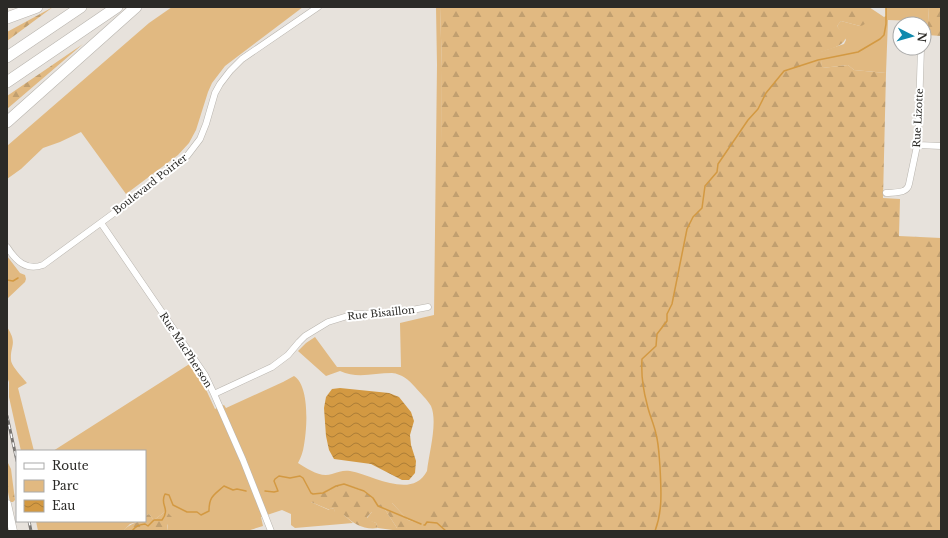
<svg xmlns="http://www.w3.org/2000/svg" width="948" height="538" font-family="'Libre Baskerville',serif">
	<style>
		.green { fill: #e1b981; fill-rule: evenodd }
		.forest { fill: url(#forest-firs) }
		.water { fill: url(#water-waves) }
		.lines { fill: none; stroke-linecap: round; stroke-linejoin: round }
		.stream { stroke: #d39942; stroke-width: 1.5 }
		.street-casing { stroke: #b9b5af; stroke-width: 7 }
		.secondary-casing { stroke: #b9b5af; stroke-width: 9 }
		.highway-casing { stroke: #b9b5af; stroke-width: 12 }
		.street { stroke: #fff; stroke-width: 6 }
		.secondary { stroke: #fff; stroke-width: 8 }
		.highway { stroke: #fff; stroke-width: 11 }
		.rail-casing { stroke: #787571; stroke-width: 3 }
		.rail { stroke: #fff; stroke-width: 1.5; stroke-dasharray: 4.5; stroke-linecap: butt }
		.labels { text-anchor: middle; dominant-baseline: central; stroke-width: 4; stroke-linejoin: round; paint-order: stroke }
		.street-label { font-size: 10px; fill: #2b2a27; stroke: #fff }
	</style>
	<defs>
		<pattern id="forest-firs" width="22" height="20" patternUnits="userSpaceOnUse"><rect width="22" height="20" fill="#e1b981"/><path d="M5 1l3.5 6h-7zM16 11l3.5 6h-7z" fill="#c19f6f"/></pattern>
		<pattern id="water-waves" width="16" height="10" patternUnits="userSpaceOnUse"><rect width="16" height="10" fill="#d39942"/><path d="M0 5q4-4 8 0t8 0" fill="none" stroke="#ab7d37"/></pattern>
	</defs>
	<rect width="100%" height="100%" fill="#e7e2dc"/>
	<path class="green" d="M 172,7 L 303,7 L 225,66 L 212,83 L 208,92 L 196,130 L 189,143 L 178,155 L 126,194 L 81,132 L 60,142 L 43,148 L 21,169 L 7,179 L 7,146 L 149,23 Z
		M 436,7 L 440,7 L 442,69 L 439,505 L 427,505 L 427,530 L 429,531 L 400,531 L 378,528 L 376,523 L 367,520 L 367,518 L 372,512 L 360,489 L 344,484 L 329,489 L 323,493 L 313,494 L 311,502 L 329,510 L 331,508 L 334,509 L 335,512 L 344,515 L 353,523 L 295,528 L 291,525 L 291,514 L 282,510 L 261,517 L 263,526 L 247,531 L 168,531 L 166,511 L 154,520 L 149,514 L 145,516 L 145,451 L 53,451 L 191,363 L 202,381 L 215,409 L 224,405 L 226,408 L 283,382 L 294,376 C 310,386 307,429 304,445 C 303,452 301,457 298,463 C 308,469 320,478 332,474 C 339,472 343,470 350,471 C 373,475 412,500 427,471 C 429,453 438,422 431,406 C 427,399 420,393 415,387 C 409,380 402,374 392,373 C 374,373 357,379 340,371 L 326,376 L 298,351 L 306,343 L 315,337 L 337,367 L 401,367 L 400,323 L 434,315 L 437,65 ZM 392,503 L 408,520 L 420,524 L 397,528 L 384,508 Z
		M 859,7 L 869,7 L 884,17 L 886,16 L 886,7 L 929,8 L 927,35 L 924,35 L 924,24 L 917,24 L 917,21 L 888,20 L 886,73 L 854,70 L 848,65 L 822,68 L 820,52 L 844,44 L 846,40 L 837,26 L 841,21 L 860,26 Z
		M 7,256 L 20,273 L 25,275 L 26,279 L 25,282 L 7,299 Z
		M 7,327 C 18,344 10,345 11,360 C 11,366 24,379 27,383 L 18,388 L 34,451 L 21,451 L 9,397 L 9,382 L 7,377 Z
		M 36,521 L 140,521 L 130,524 L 123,531 L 38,531 Z"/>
	<path class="forest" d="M 53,7 L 7,41 L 7,32 Z
		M 440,7 L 859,7 L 868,19 C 867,22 864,26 860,26 L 841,21 L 837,26 C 839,29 844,33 845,36 C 848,45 827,50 821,52 L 822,68 L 848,65 L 854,70 L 886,73 L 883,198 L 900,199 L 899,236 L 941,238 L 940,531 L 429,531 L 427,530 L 427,505 L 439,505 L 439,291 L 442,69 Z
		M 926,7 L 941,7 L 941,36 L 927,35 L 929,8 Z
		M 83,44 L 7,109 L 7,96 Z
		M 7,461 L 11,469 L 15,500 L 13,502 L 10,502 L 7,487 Z
		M 344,484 L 364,491 L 373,498 L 372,512 L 367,517 L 367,519 L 376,523 L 378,528 C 364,530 354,524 344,515 L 335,515 L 334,509 L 331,508 L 330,510 L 311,502 L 307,496 L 311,493 C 323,497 332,486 344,484 Z
		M 385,502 L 392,503 L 408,520 L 421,524 C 415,533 406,529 397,528 L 384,508 L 378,506 Z
		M 166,511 L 173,518 L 167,525 L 168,531 L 123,531 C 128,525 137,521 145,521 L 145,516 L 149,514 L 154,520 Z"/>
	<path class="water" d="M 340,388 L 389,393 L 399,397 L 411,412 L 414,421 L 410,435 L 411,445 L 416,461 L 415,473 L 409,480 L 402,480 L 371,464 L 334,459 L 329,450 L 326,436 L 324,408 L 326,397 L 332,389 Z"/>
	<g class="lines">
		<path class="stream" d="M 7,280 L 13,281 L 18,278
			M 265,491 L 274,492 L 278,491 L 274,481 L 275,479 L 279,476 L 290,478 L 300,476 L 303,478 L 311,493 L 313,494 L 323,493 L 336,486 L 344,484 L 364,491 L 373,498 L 378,506 L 421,524
			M 424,525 L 425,525 L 427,522 L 437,523 L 446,531
			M 132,531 C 136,526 138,525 145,524 L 148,526 L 154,520 L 162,520 C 171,508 159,505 165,494 L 169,495 L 173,505 L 187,512 L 197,512 L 201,515 L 209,511 C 209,496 214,495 224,486 L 233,490 L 237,489 L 246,491
			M 655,531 C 663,510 661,489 660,467 C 659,456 659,445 656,434 C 654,424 649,414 647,404 C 643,389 641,374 642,359 L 656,346 L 657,334 L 667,321 L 667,314 L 672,304 L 687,229 L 693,217 L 702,208 L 705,186 L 717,172 L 718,164 L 748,120 L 758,109 L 766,93 L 784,71 L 818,60 L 858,52 L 880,39 L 884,35 L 886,24 L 886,7"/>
		<g class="street-casing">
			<path id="street" d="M 918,145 L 941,146
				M 886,193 C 895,192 907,194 909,184 L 918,141 L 921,48
				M 101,223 L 205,375 L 214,394 L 243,460 L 271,531
				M 7,247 C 16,261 26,271 43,265 L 129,202 L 187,156 L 200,139 L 206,124 L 215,93 L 220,84 L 230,71 L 242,59 L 318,7
				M 214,394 L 272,367 L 288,355 L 299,342 L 305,336 L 328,322 L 354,314 L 396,313 L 428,307"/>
		</g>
		<g class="secondary-casing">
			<path id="secondary" d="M 7,504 L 13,531"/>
		</g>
		<g class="highway-casing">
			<path id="highway" d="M 7,18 L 37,7
				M 7,57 L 81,7
				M 7,82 L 117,7
				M 7,122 L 136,7"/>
		</g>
		<use href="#street" class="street"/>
		<use href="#secondary" class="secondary"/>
		<use href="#highway" class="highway"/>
		<g class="rail-casing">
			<path id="rail" d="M 7,416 L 17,461
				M 29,521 L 31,531"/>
		</g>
		<use href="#rail" class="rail"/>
	</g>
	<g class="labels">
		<g class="street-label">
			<text transform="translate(918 118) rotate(-87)">Rue Lizotte</text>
			<text transform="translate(150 184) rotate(-38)">Boulevard Poirier</text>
			<text transform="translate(381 313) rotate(-6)">Rue Bisaillon</text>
			<text transform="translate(186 350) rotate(57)">Rue MacPherson</text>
		</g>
	</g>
	<rect width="948" height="538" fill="none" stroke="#2b2a27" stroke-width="16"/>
	<rect x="16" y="450" width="130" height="72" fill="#ffffff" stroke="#aaaaa9"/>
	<rect x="24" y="463" width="20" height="6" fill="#ffffff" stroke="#aaaaa9"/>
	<text x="52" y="470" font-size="12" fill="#2b2a27">Route</text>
	<rect x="24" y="480" width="20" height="12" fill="#e1b981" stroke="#aaaaa9"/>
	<text x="52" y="490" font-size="12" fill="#2b2a27">Parc</text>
	<rect x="24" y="500" width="20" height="12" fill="url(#water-waves)" stroke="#aaaaa9"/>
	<text x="52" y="510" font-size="12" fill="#2b2a27">Eau</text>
	<g transform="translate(912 36) rotate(96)"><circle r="19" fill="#ffffff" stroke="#aaaaa9"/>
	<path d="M0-3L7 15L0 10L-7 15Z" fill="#108aad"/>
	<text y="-6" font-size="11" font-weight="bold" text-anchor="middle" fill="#2b2a27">N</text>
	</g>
</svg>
